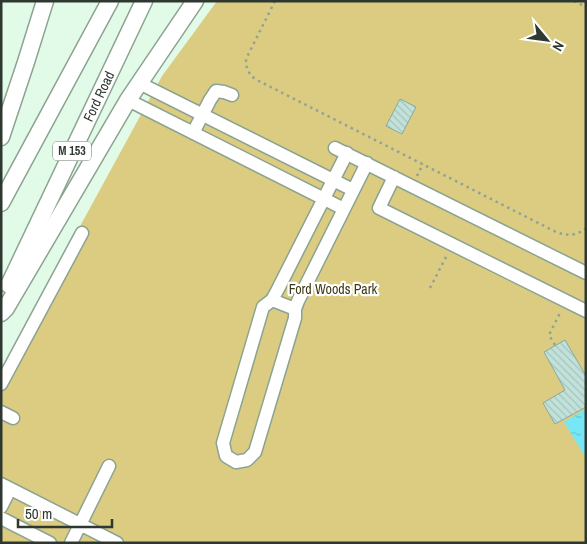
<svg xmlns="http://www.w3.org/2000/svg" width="587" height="544" font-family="'Archivo Narrow',sans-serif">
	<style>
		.park { fill: #dbcc82 }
		.water { fill: url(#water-ripples) }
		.building { fill: url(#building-back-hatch); stroke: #89a8a1 }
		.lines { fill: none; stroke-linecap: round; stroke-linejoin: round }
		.minor-casing { stroke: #8ca391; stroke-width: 15 }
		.major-casing { stroke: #8ca391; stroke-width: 19 }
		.path { stroke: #91a395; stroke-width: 2.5; stroke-dasharray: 2.5 4; stroke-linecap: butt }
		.minor { stroke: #fff; stroke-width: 12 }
		.major { stroke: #fff; stroke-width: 16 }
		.labels { text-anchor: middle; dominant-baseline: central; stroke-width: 4.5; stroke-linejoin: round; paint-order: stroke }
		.shield { fill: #fff; stroke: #6d746e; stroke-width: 1 }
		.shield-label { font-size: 12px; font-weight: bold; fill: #2e3830 }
		.street-label { font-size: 14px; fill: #2e3830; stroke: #fff }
		.park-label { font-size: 14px; fill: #403915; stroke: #fff }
	</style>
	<defs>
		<pattern id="water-ripples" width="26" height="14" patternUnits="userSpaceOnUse" patternTransform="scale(1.25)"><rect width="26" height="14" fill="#76e7f6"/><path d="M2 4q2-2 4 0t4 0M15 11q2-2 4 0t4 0" fill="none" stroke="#66c7d3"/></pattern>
		<pattern id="building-back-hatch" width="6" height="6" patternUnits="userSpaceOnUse" patternTransform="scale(1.25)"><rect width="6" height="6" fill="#c1e2da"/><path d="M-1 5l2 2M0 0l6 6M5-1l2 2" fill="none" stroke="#a6c3bb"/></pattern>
	</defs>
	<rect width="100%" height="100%" fill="#e2fbe8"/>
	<path class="park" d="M 217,1 L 586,1 L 586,543 L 1,543 L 1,371 L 162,76 Z"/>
	<path class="water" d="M 586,409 L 586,458 L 564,422 Z"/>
	<path class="building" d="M 400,99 L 416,107 L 402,134 L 386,126 Z
		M 565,340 L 586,376 L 586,407 L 555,424 L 543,403 L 565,390 L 544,352 Z"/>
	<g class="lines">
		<g class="minor-casing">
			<path id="minor" d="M 139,83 L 353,190
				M 128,100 L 344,209
				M 193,133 L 210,100 L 216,91 L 224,92 L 232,95
				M 335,148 L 586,273
				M 347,153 L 278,289 L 272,300 L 263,307 L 223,443 L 226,456 L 236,462 L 247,460 L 255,452 L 295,318 L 295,309 L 298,301 L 367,163
				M 394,177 L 379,208 L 586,311
				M 272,300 L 295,309
				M 1,384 L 82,233
				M 1,412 L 13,418
				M 1,484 L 117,543
				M 1,507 L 10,489
				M 1,518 L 50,543
				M 71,543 L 109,466"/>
		</g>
		<g class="major-casing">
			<g id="major">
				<path d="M 1,137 L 26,62 L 45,1"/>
				<path d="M 1,203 L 110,1"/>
				<path id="s1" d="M 9,285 L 144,1"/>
				<path d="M 1,313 L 6,308 L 128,100 L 195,1"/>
			</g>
		</g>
		<path class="path" d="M 275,1 L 246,59 C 246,68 248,73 255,79 L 556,232 C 567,236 577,236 586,228
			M 574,1 L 586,7
			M 417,176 L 423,164
			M 430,288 L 447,255
			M 555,345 L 549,335 L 561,311"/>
		<use href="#minor" class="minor"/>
		<use href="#major" class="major"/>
	</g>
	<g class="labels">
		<rect class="shield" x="53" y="141.5" width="38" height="19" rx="4"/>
		<g class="shield-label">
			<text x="72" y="151">M 153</text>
		</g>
		<g class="street-label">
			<text stroke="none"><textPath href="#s1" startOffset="209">Ford Road</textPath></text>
		</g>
		<g class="park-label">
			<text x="333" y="289">Ford Woods Park</text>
		</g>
	</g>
	<rect width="587" height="544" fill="none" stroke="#2e3830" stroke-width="5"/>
	<g transform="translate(547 40) rotate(119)" stroke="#ffffff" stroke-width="4" paint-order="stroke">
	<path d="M0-4L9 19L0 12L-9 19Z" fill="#2e3830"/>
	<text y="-8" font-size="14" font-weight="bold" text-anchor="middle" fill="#2e3830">N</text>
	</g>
	<path d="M18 519v8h94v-8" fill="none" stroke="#2e3830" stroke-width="2.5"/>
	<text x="25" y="519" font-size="15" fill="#2e3830" stroke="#ffffff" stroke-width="4" paint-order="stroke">50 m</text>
</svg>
